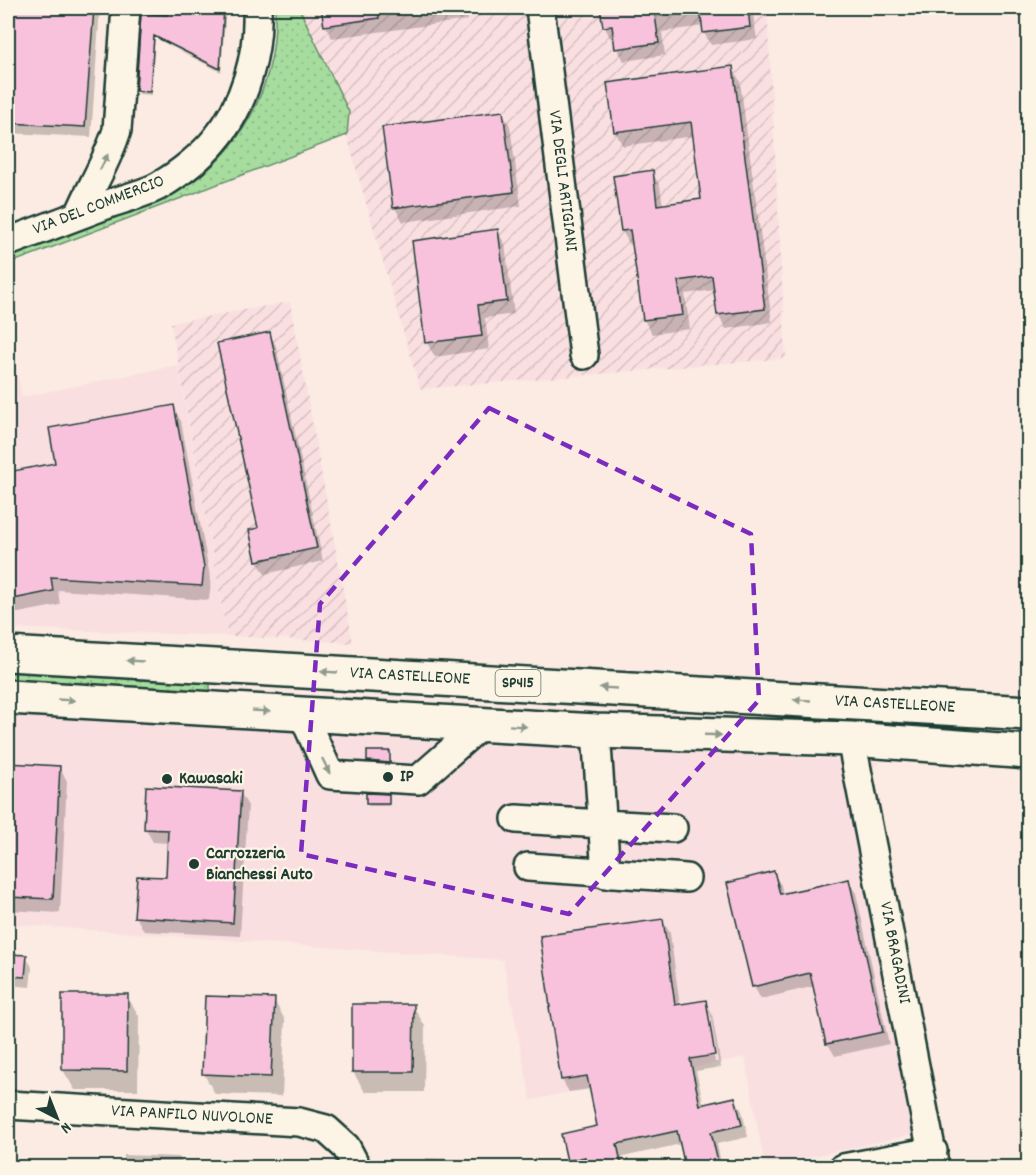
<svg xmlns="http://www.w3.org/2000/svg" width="1036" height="1175" font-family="Dekko,sans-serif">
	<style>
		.built { fill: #fadfe1 }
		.industrial { fill: url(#industrial-furrows) }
		.grass { fill: url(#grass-dots); stroke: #638c6a; stroke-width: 1.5 }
		.shadow { fill: #0003; fill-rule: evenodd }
		.building { fill: #f8c2dd; stroke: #1f3d34; stroke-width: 1.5 }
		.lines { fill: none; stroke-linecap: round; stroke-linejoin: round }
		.minor-casing { stroke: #1f3d34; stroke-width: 32 }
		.major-casing { stroke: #1f3d34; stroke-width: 38 }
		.minor { stroke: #fcf5e5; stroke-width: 27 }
		.major { stroke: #fcf5e5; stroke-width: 33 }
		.oneway { fill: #8e998c }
		.marked { fill: none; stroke: #7b2cbf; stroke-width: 4.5; stroke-dasharray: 12 8; stroke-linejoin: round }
		.poi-dot { fill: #1f3d34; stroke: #fcf5e5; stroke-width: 2 }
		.labels { text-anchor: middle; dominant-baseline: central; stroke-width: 4.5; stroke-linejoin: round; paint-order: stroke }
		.shield { fill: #fcf5e5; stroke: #617469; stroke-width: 1.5 }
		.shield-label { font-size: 16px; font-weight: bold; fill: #1f3d34 }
		.street-label { font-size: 18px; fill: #1f3d34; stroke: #fcf5e5 }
		.poi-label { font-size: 18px; font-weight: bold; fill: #1f3d34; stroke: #fcf5e5; text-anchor: start }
	</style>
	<defs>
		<pattern id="industrial-furrows" width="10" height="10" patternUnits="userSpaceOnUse" patternTransform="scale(1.5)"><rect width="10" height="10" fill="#fadfe1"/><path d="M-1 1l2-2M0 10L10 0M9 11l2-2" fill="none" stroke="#d6c0c2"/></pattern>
		<pattern id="grass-dots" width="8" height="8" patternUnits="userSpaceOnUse" patternTransform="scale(1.5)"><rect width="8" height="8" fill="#a7dc9f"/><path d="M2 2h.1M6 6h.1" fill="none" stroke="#8fbe8a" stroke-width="1.8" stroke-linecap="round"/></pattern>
	</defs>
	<rect width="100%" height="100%" fill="#fbebe3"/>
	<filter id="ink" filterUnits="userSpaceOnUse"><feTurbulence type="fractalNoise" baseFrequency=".0167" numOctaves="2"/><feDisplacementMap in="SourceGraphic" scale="12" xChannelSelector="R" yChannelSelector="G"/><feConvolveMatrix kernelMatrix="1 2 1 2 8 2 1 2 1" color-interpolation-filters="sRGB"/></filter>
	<g filter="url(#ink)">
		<path class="built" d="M 8,332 L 22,397 L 178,365 L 227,636 L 8,628 Z
			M 8,714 L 881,762 L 869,771 L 933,1130 L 765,1167 L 745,1057 L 531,1100 L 503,960 L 8,924 Z"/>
		<path class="industrial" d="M 299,8 L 767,8 L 786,358 L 420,389 L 353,158 L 347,135 L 349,112 Z
			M 290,302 L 353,643 L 227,636 L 171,323 Z"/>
		<path class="grass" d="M 275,8 L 299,8 L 349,112 L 347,135 L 8,264 L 8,256 C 46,241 84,227 123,213 C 139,206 158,202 174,193 C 242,156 278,84 275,8 Z
			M 8,671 L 210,682 L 210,692 L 8,682 Z"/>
		<path class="shadow" d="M 8,8 L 100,8 L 91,137 L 8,133 Z
			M 169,8 L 226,8 L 221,72 L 155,38 L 151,95 L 139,94 L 137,91 L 143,15 L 168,17 Z
			M 323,8 L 467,8 L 468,20 L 332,38 L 325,25 Z
			M 602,8 L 752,8 L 757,39 L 711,45 L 704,33 L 703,26 L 662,32 L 665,55 L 624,61 L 617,48 L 615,38 L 611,39 L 604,26 Z
			M 732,67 L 740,81 L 772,322 L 726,329 L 718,315 L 715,290 L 685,294 L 690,329 L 652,334 L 644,320 L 634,244 L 630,245 L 622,231 L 615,177 L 652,172 L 660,186 L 663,206 L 703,200 L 694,136 L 623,146 L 615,132 L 609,84 Z
			M 502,112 L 510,126 L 521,206 L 403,222 L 395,208 Z
			M 497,231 L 505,244 L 514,314 L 485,318 L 489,349 L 435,357 L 427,343 L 414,242 Z
			M 269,333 L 276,346 L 323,561 L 265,574 L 257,561 L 250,531 L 260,529 Z
			M 8,407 L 12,434 L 8,435 Z
			M 173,407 L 181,421 L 211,582 L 209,600 L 58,590 L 60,605 L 8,615 L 8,474 L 57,465 Z
			M 389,753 L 390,756 L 390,765 L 370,764 L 368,761 Z
			M 8,765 L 59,767 L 67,781 L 60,913 L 8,910 Z
			M 240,792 L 248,806 L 240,936 L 144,931 L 136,917 L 167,879 L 169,843 L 153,842 L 145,828 Z
			M 388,796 L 390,798 L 389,806 L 369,806 L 367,803 Z
			M 773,873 L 781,885 L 783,895 L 849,881 L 856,893 L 889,1044 L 835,1056 L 828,1044 L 815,986 L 761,999 L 754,987 L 729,884 Z
			M 662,920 L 670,933 L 680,1006 L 705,1001 L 712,1014 L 721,1067 L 696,1071 L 704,1106 L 735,1098 L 742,1111 L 748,1137 L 717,1144 L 722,1168 L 686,1168 L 681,1144 L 623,1157 L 626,1168 L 572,1168 L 568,1160 L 599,1127 L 591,1089 L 569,1092 L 562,1080 ZM 707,1013 L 710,1013 L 718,1062 L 715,1062 Z
			M 8,956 L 26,957 L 32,967 L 30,987 L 8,985 Z
			M 127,996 L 139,1016 L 138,1090 L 75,1090 L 63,1070 Z
			M 274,1000 L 285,1020 L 282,1096 L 215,1094 L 204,1074 Z
			M 354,1006 L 413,1006 L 425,1026 L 424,1092 L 365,1092 L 353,1072 Z
			M 124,1155 L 179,1157 L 185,1168 L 61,1168 L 124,1166 Z
			M 426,1158 L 474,1160 L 478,1168 L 427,1168 Z
			M 240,1159 L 298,1166 L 299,1168 L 239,1168 Z"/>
		<path class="building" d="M 8,8 L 94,8 L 85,127 L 8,123 Z
			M 167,8 L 224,8 L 220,69 L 154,36 L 150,92 L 136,91 L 141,13 L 167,15 Z
			M 321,8 L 378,8 L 379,18 L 324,26 Z
			M 600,8 L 654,8 L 659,43 L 615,49 L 612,26 L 603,27 Z
			M 700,8 L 748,8 L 750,27 L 703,33 Z
			M 733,66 L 765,309 L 717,315 L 712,276 L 678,281 L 683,315 L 643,320 L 630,230 L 621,231 L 613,176 L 653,170 L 657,205 L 701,199 L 691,122 L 614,132 L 607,83 Z
			M 503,111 L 514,192 L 393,208 L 382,127 Z
			M 498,229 L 507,301 L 478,305 L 482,336 L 425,343 L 412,241 Z
			M 270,332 L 317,548 L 256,561 L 249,530 L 258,528 L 217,343 Z
			M 174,405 L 204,567 L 202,586 L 51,577 L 53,591 L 8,600 L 8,472 L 55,463 L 49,428 Z
			M 367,751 L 390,751 L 390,763 L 367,761 Z
			M 8,763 L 60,766 L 53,899 L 8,897 Z
			M 146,786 L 241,791 L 233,923 L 134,917 L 137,876 L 166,877 L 168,830 L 144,829 Z
			M 366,793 L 389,794 L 389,804 L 366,804 Z
			M 774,871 L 780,894 L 849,879 L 883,1032 L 826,1044 L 810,973 L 752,987 L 727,883 Z
			M 663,919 L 675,1005 L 706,1000 L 715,1055 L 690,1059 L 700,1105 L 735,1097 L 742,1125 L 711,1132 L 718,1162 L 695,1167 L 685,1167 L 677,1131 L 617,1144 L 622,1167 L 587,1167 L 585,1157 L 567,1161 L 561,1134 L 597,1126 L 587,1076 L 561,1080 L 549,1007 L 550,1007 L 540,936 Z
			M 8,954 L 27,955 L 25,977 L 8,976 Z
			M 62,994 L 128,994 L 127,1071 L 62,1070 Z
			M 205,996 L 275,998 L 271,1077 L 202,1074 Z
			M 352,1004 L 414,1004 L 413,1072 L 352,1072 Z"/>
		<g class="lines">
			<g class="minor-casing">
				<path id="minor" d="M 540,8 L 584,355
					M 79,215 C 91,186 108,160 117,130 L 126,8
					M 8,242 C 42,229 76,216 111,203 C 126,198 150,192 162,184 C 179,174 203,155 215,140 C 245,105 259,53 257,8
					M 302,713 L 330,775 L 418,780 L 482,724
					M 596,731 L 606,874
					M 851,739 L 935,1168
					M 516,819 L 673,828
					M 528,867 L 686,878
					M 8,1105 L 299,1122 L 326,1129 L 346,1147 L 357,1168
					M 843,1168 L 933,1151"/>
			</g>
			<g class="major-casing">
				<path id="major" d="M 8,654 L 1028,713
					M 8,697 L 596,731 L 851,739 L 1028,752"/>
			</g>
			<use href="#minor" class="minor"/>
			<use href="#major" class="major"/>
		</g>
		<defs><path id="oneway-solid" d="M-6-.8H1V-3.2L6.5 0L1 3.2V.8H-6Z" transform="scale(1.5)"/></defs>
		<g class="oneway">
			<use href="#oneway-solid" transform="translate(104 162) rotate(-63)"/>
			<use href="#oneway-solid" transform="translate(135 661) rotate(-177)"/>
			<use href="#oneway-solid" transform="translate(329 672) rotate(-177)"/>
			<use href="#oneway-solid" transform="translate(608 688) rotate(-177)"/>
			<use href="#oneway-solid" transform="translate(66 700) rotate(3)"/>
			<use href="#oneway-solid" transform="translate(802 700) rotate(-177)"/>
			<use href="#oneway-solid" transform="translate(261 711) rotate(3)"/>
			<use href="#oneway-solid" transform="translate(518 726) rotate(4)"/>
			<use href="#oneway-solid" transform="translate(713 735) rotate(2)"/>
			<use href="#oneway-solid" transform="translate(326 766) rotate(64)"/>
		</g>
	</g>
	<path class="marked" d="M 489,408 L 751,534 L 759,700 L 569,914 L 301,854 L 320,604 Z"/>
	<g class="poi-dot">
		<circle cx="388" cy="777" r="6"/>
		<circle cx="167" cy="779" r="6"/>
		<circle cx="194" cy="864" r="6"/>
	</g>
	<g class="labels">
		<rect class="shield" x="495.5" y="670" width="45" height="26" rx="4.5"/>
		<g class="shield-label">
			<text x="518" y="683">SP415</text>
		</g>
		<g class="street-label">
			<text transform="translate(562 181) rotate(83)">VIA DEGLI ARTIGIANI</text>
			<text transform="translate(99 206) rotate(-21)">VIA DEL COMMERCIO</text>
			<text transform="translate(410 677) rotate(3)">VIA CASTELLEONE</text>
			<text transform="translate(895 705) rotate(3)">VIA CASTELLEONE</text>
			<text transform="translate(894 953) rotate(79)">VIA BRAGADINI</text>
			<text transform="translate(192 1116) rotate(3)">VIA PANFILO NUVOLONE</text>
		</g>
		<g class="poi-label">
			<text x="400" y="777">IP</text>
			<text x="179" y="779">Kawasaki</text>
			<text x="206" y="854">Carrozzeria<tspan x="206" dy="21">Bianchessi Auto</tspan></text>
		</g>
	</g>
	<rect width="1036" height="1175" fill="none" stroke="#fcf5e5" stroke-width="30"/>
	<rect x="15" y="15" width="1006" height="1145" fill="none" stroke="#1f3d34" stroke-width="2" filter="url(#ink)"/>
	<g transform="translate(57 1118) rotate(138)" stroke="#fcf5e5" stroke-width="4.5" paint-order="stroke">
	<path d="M0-4.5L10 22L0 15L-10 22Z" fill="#1f3d34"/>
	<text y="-9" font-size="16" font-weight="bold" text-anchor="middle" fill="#1f3d34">N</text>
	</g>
</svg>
